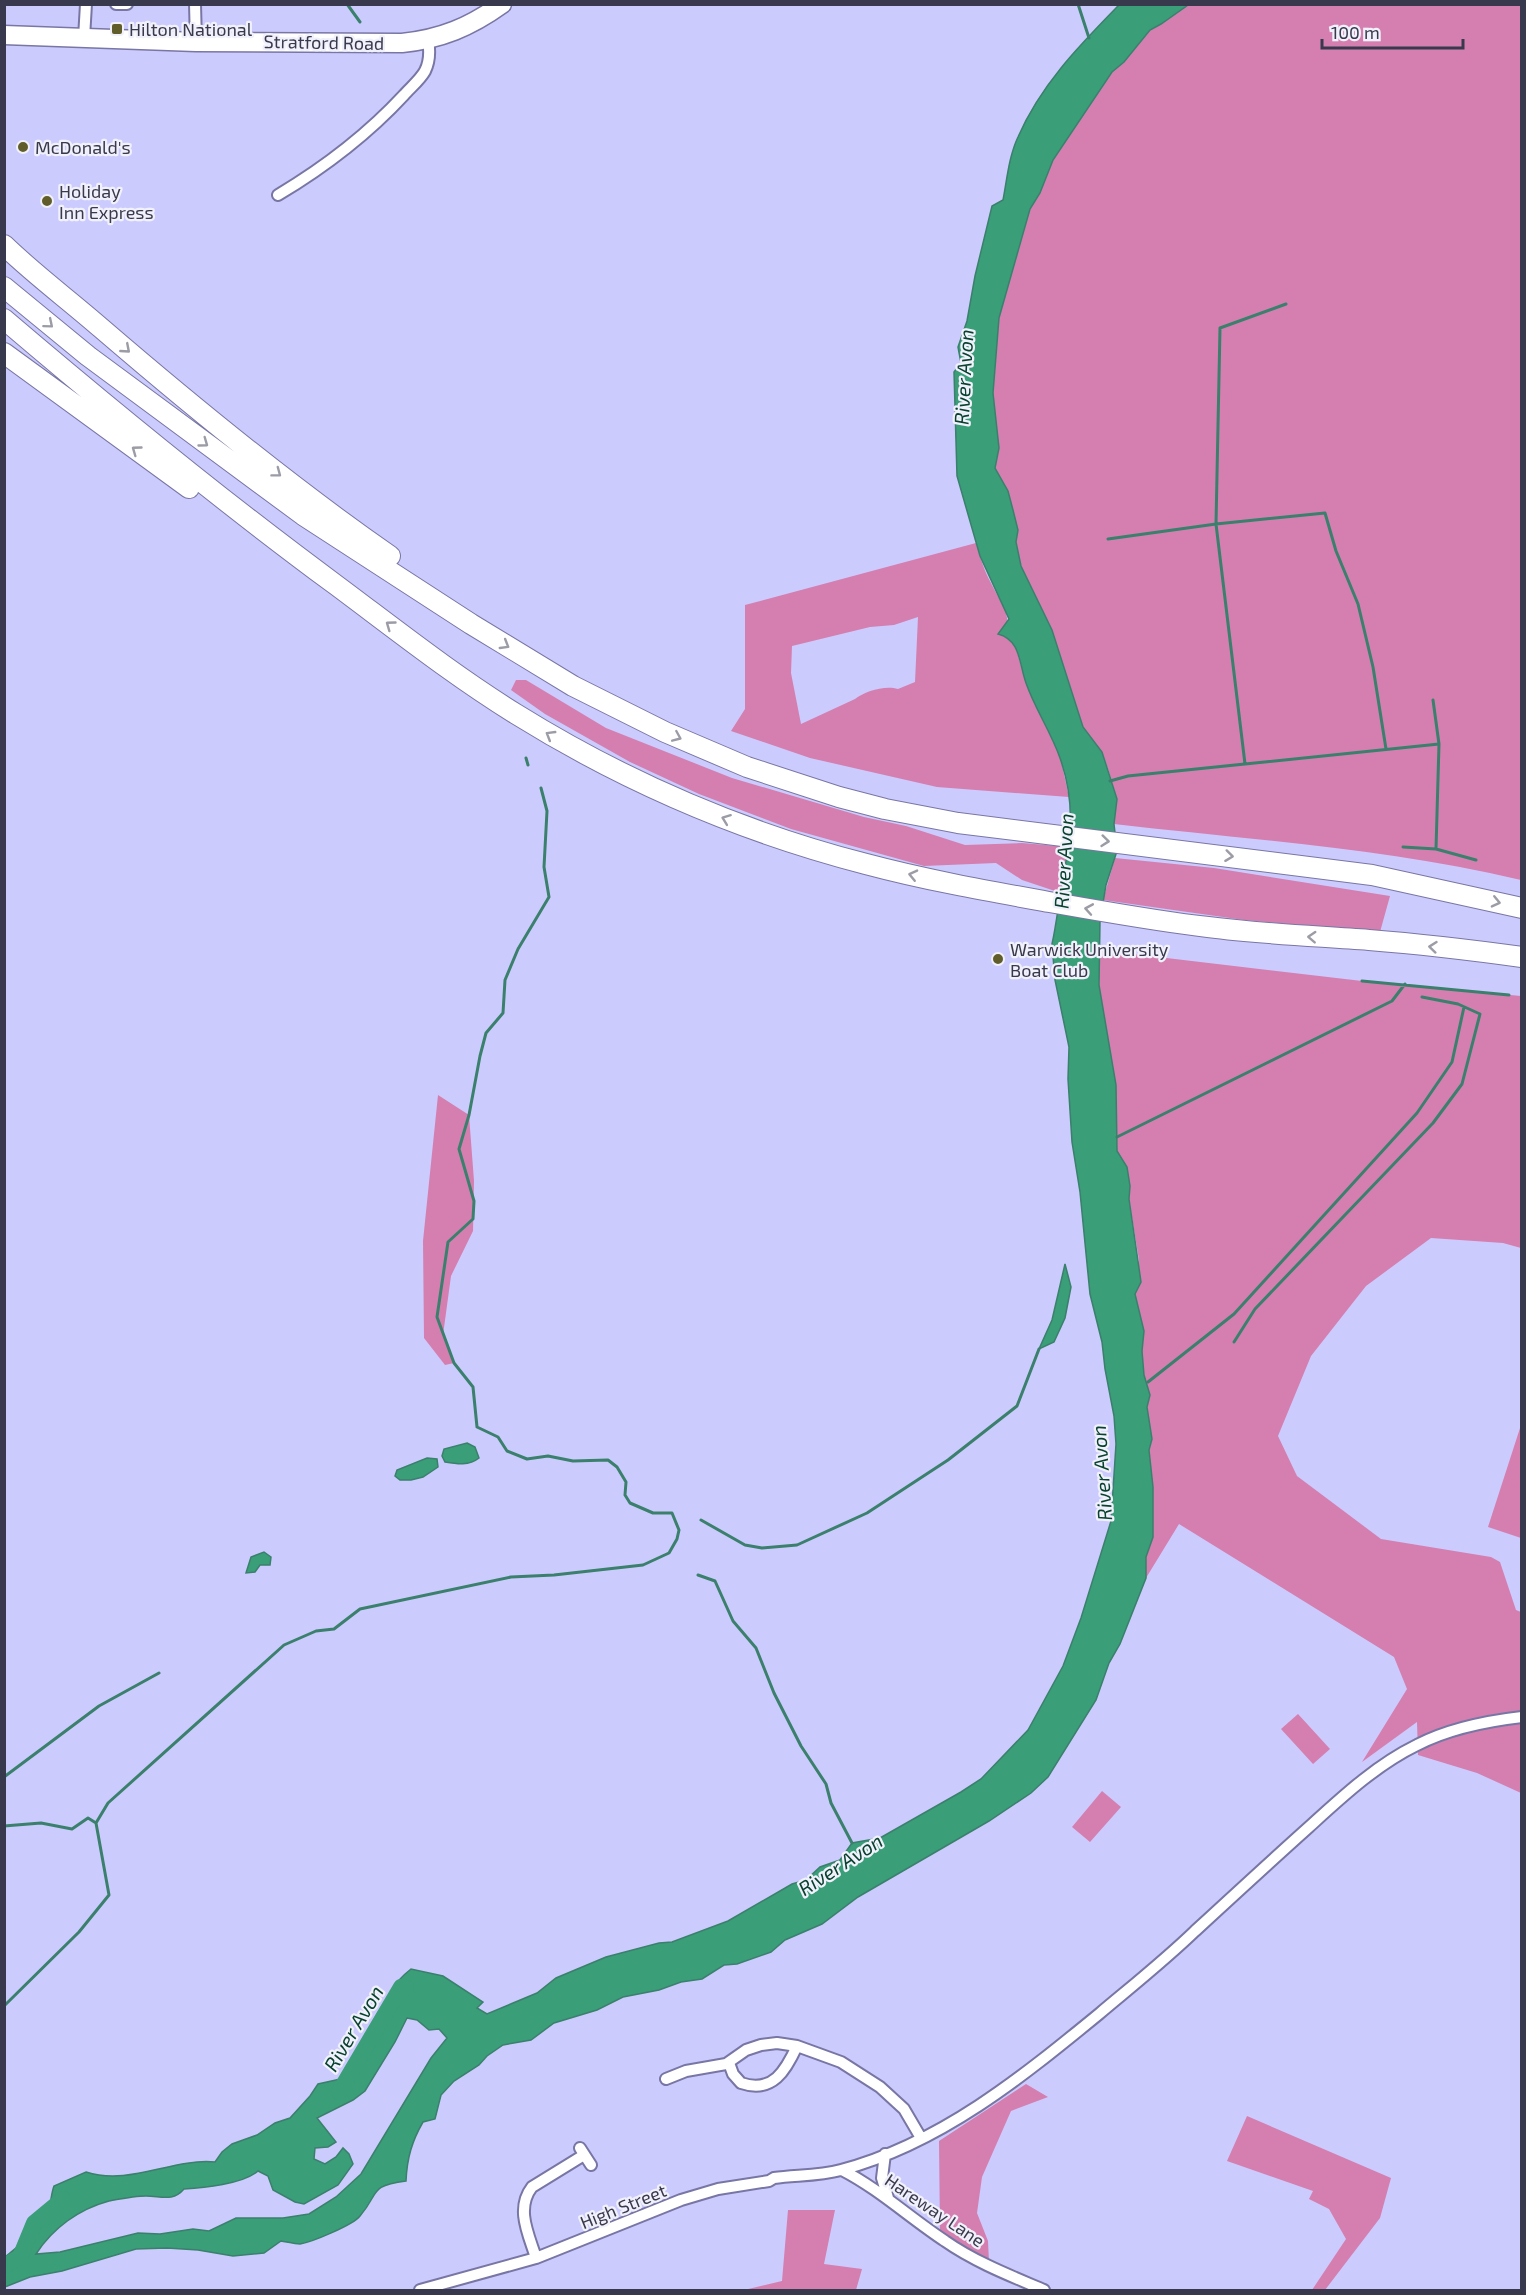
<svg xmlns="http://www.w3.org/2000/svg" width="1526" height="2295" font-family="'Exo 2',sans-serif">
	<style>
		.green { fill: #d47fb0; fill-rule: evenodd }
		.water { fill: #3a9e79; stroke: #3a806c; stroke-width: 1.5; fill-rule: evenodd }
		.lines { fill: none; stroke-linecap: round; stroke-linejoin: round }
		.stream { stroke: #3a806c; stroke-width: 3 }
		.river { stroke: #3a9e79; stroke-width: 16 }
		.minor-casing { stroke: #7876a4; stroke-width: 14 }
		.trunk-casing { stroke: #7876a4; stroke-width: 21 }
		.motorway-casing { stroke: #7876a4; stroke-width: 22 }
		.minor { stroke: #fff; stroke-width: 10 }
		.trunk { stroke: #fff; stroke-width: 18 }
		.motorway { stroke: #fff; stroke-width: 20 }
		.oneway { stroke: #9c9ca6 }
		.poi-dot { fill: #615d2a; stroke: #f1f1fb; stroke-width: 2 }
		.labels { text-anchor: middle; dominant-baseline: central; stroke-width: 4.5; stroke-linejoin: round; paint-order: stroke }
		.poi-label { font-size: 18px; fill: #39394d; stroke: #f1f1fb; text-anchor: start }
		.street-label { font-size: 18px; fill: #39394d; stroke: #f1f1fb }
		.water-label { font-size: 20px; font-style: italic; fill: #07422f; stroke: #f1f1fb }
	</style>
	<rect width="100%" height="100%" fill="#cccbfd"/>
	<path class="green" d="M 1188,5 L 1521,5 L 1521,880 C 1387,848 1251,840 1114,824 L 1117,799 L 1108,769 L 1102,752 L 1083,727 L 1052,630 L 1021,566 L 1016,542 L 1018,530 L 995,468 L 999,448 L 993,393 L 999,318 L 1030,209 L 1040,193 L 1053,160 L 1112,72 L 1124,62 L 1150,30 L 1161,24 Z
		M 976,543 C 980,556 984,571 991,583 C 1002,606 1010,609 1007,636 L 1016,648 L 1026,683 L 1060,756 L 1069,797 L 937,787 L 810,758 L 731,731 L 745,709 L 745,605 ZM 918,617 L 915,682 L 898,689 C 885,685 865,691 855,699 L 801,724 L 791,673 L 792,646 L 870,627 L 894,625 Z
		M 516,680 L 526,680 L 606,728 L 732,778 L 864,817 L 906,826 L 965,845 L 1022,843 L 1070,847 L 1061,893 L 1022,880 L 996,863 L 924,866 L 791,829 L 699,794 L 630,762 L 545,714 L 511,690 Z
		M 1115,858 L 1214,868 L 1390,896 L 1380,932 L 1244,920 L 1103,900 Z
		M 1099,950 L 1362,981 L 1521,996 L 1521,1248 L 1503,1243 L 1431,1238 L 1366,1286 L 1311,1356 L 1278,1436 L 1297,1476 L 1381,1539 L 1491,1557 L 1500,1562 L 1516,1610 L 1521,1612 L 1521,1793 L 1477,1773 L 1418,1755 L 1417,1722 L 1362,1762 L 1407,1689 L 1394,1657 L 1179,1524 L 1146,1578 L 1146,1557 L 1153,1537 L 1153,1487 L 1149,1450 L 1152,1439 L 1147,1407 L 1150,1395 L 1144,1375 L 1142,1351 L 1144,1331 L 1135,1294 L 1139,1260 L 1129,1199 L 1130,1186 L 1127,1167 L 1117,1151 L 1116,1085 L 1099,985 Z
		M 438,1095 L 469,1115 L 474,1181 L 473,1231 L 451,1276 L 443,1335 L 454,1363 L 445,1365 L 424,1338 L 423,1241 Z
		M 1521,1425 L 1521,1538 L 1488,1527 Z
		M 1298,1714 L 1330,1749 L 1313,1764 L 1281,1729 Z
		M 1102,1791 L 1121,1807 L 1090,1842 L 1072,1827 Z
		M 1026,2084 L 1048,2097 L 1011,2111 L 982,2177 L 977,2213 L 988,2241 L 989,2262 L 940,2232 L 939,2141 Z
		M 1247,2116 L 1391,2178 L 1380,2218 L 1325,2290 L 1312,2290 L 1346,2239 L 1329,2209 L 1309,2199 L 1313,2191 L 1227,2161 Z
		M 788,2210 L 835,2210 L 824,2264 L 862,2269 L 856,2290 L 744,2290 L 782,2281 Z"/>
	<path class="water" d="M 1119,5 L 1188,5 L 1161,24 L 1150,30 L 1124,62 L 1112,72 L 1053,160 L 1040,193 L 1030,209 L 999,318 L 993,393 L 999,448 L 995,468 L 1008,491 L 1013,510 L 1018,530 L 1016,542 L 1021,566 L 1052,630 L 1083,727 L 1102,752 L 1117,799 L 1114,824 L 1117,851 L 1106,885 L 1100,921 L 1099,985 L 1116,1085 L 1117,1151 L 1127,1167 L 1130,1186 L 1129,1199 L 1141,1282 L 1135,1294 L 1144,1331 L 1142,1351 L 1144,1375 L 1150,1395 L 1147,1407 L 1152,1439 L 1149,1450 L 1153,1487 L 1153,1537 L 1146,1557 L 1146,1578 L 1120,1644 L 1109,1663 L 1096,1700 L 1048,1777 L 1031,1793 L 989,1821 L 858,1897 L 822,1924 L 785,1940 L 771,1952 L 737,1964 L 724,1965 L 702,1979 L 681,1982 L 659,1990 L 623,1997 L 597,2010 L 554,2023 L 531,2040 L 503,2045 L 487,2056 L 479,2065 L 454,2081 L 441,2095 L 435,2119 L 423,2122 C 412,2141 407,2158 406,2181 C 368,2186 380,2193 360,2216 C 353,2225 312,2242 300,2244 C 295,2244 287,2242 281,2241 L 264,2253 L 233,2256 L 198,2250 L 167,2248 L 136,2249 L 62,2271 L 30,2277 L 5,2287 L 5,2257 C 21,2244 40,2230 48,2210 C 51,2204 51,2194 54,2186 L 86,2172 C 130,2186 172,2158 215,2162 L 222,2152 L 232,2144 L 257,2135 L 275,2123 L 290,2118 L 310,2096 L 318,2084 L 345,2078 L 359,2065 L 376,2029 L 393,2012 C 392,1989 392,1984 411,1969 L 443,1976 L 483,2002 L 477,2008 L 487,2014 L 537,1993 L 556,1978 L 606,1957 L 659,1943 L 672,1942 L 728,1921 L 792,1884 L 806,1880 L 820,1867 L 840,1860 L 852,1843 L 880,1838 L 961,1792 L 981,1779 L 1028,1730 L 1063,1666 L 1081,1618 L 1111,1521 L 1116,1444 L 1114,1416 L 1105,1369 L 1102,1342 L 1090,1294 L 1080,1192 L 1072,1142 L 1068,1079 L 1069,1047 L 1055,980 L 1052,944 C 1056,926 1058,908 1061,890 C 1070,842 1077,806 1060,758 C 1051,732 1035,709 1026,683 C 1019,664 1021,640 998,634 L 1009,619 L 980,556 L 957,476 L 954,372 L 961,363 L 958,347 L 967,321 L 975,276 L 992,206 L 1003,200 C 1007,179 1009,156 1018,137 C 1041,84 1080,45 1119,5 ZM 407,2018 L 417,2020 L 429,2030 L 439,2029 L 447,2038 L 431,2058 L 361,2174 L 336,2197 L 309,2214 L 283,2218 L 236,2218 L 209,2231 L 193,2229 L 160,2234 L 138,2233 L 60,2252 L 36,2254 C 53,2228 79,2209 109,2201 C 120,2199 135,2196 146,2196 C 161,2196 173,2202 184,2189 C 203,2188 243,2184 258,2171 L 268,2176 L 273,2190 L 295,2202 L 304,2204 L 338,2185 L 353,2164 L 349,2154 L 343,2148 L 336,2157 L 325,2164 L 314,2159 L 315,2148 L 328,2147 L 336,2142 L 317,2118 L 353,2100 L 365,2091 L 395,2042 Z
		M 1065,1264 L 1071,1287 L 1065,1318 L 1054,1342 L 1039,1349 L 1052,1320 Z
		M 467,1443 L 475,1447 L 479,1458 C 469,1466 457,1464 445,1462 L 442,1456 L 444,1449 Z
		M 427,1458 L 437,1459 L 438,1467 L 423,1477 L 411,1480 L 400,1480 L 395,1476 L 397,1470 Z
		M 264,1552 L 271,1557 L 270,1565 L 260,1565 L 255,1572 L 246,1573 L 251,1557 Z"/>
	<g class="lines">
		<path class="stream" d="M 347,4 L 360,22
			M 1078,4 L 1089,38
			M 1108,539 L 1216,524 L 1325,513 L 1336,551 L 1358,604 L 1373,667 L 1386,749
			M 1433,700 L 1439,744 L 1436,849
			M 526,758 L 528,765
			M 1245,764 L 1216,524 L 1220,328 L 1286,304
			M 1110,781 L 1128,776 L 1439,744
			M 1403,847 L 1436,849 L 1476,860
			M 1362,981 L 1509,995
			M 1117,1137 L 1392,1001 L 1405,984
			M 1234,1342 L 1255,1309 L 1433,1123 L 1462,1084 L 1480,1014 L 1458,1004 L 1422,997
			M 1148,1382 L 1234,1314 L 1417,1113 L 1452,1062 L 1464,1007
			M 701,1520 L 745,1545 L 762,1548 L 797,1545 L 867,1513 L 948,1460 L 1017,1406 L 1039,1349
			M 698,1575 L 715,1581 L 733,1621 L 756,1648 L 774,1693 L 801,1746 L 826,1784 L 831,1803 L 852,1843
			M 4,1777 L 99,1706 L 159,1673
			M 4,1826 L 41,1823 L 72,1829 L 88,1818 L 96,1823
			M 4,2006 L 79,1932 L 109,1895 L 96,1823 L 108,1803 L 284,1645 L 316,1631 L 334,1629 L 360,1609 L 511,1577 L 554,1575 L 643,1565 L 669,1553 L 677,1539 L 679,1530 L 672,1513 L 653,1513 L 630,1503 L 625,1495 L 626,1482 L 617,1467 L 608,1460 L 573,1461 L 548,1456 L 527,1459 L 507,1451 L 498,1437 L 477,1427 L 473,1387 L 454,1363 L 437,1317 L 448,1242 L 473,1219 L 474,1201 L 459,1149 L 469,1115 L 480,1056 L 486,1033 L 503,1013 L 505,980 L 518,949 L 549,897 L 544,867 L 547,811 L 541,788"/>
		<path class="river" d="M 339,2092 L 401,1987 L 407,1988
			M 4,2266 L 20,2257 L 34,2223 L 63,2199"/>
		<g class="minor-casing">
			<path id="minor" d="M 116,4 L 127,4
				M 195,4 L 196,42
				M 84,38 L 86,4
				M 278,195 C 325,167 366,136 404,95 C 410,88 420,80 425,71 C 430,61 430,51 428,40
				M 729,2063 L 733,2074 L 741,2083 C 773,2094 786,2070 797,2046
				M 666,2079 L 686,2071 L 726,2064 L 746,2050 L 761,2045 L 777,2043 L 797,2046 L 841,2062 L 880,2087 L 904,2109 L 921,2138
				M 580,2148 L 591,2165
				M 885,2154 L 882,2178 L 888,2198
				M 842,2170 C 879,2189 910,2218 945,2241 C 975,2262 1011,2276 1044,2290
				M 536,2258 C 529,2235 515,2209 532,2187 L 584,2155
				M 420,2290 L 536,2258 L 681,2200 L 718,2189 L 769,2181 L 774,2178 C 796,2175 819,2176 841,2170 C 940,2144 1022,2077 1099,2014 C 1131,1987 1165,1960 1195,1931 C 1233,1896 1271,1861 1309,1827 C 1342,1797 1376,1765 1417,1745 C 1448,1729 1487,1721 1522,1717"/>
		</g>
		<g class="trunk-casing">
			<path id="trunk" d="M 4,35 L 196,42 L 402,43 C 441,39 470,27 502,4"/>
		</g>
		<g class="motorway-casing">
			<path id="motorway" d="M 4,245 C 35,275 69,300 101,328 C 194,408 289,486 390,556
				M 4,287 L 88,356 L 303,515 L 471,624 L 573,686 L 665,732 L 747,767 L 839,797 L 885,809 L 958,823 L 1372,875 L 1522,908
				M 4,319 C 112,411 222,501 336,585 C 395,629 453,675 516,714 C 624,781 742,832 866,864 C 926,880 988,891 1049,902 C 1102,911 1155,921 1208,927 C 1262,934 1316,936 1369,940 C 1420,944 1471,950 1522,957
				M 4,353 L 189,488"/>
		</g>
		<use href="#minor" class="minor"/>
		<use href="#trunk" class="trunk"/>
		<use href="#motorway" class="motorway"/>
	</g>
	<defs><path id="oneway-chevron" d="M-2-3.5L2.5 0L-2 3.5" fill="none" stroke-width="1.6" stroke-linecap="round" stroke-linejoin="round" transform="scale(1.5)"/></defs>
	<g class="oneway">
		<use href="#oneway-chevron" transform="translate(49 324) rotate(40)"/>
		<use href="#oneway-chevron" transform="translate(126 349) rotate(41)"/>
		<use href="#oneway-chevron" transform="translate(204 443) rotate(36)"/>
		<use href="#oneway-chevron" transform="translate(136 450) rotate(-144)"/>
		<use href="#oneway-chevron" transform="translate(277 473) rotate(37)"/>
		<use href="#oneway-chevron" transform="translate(390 625) rotate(-144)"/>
		<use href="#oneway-chevron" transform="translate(505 645) rotate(31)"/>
		<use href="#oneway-chevron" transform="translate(550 735) rotate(-149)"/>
		<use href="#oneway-chevron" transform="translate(677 737) rotate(23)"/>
		<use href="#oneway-chevron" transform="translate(726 819) rotate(-159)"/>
		<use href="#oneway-chevron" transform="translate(1105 841) rotate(6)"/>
		<use href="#oneway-chevron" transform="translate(1229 856) rotate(7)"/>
		<use href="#oneway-chevron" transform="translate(913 875) rotate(-167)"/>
		<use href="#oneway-chevron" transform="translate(1496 902) rotate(13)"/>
		<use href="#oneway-chevron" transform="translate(1089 909) rotate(-170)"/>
		<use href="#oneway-chevron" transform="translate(1312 937) rotate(-177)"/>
		<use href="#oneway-chevron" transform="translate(1433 947) rotate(-174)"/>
	</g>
	<g class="poi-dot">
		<rect x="111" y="23" width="12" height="12" rx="3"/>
		<circle cx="23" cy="147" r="6"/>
		<circle cx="47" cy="201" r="6"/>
		<circle cx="998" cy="959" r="6"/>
	</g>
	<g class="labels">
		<g class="poi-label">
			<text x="129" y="29">Hilton National</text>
			<text x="35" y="147">McDonald's</text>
			<text x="59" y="191">Holiday<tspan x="59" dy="21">Inn Express</tspan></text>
			<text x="1010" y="949">Warwick University<tspan x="1010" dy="21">Boat Club</tspan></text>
		</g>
		<g class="street-label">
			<text transform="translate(324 42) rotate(1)">Stratford Road</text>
			<text transform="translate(623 2206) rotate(-22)">High Street</text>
			<text transform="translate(935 2210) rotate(34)">Hareway Lane</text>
		</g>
		<g class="water-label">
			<text transform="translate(963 377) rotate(-87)">River Avon</text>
			<text transform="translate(1063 861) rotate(-87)">River Avon</text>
			<text transform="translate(1101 1473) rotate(-94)">River Avon</text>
			<text transform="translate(840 1864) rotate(-33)">River Avon</text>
			<text transform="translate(353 2028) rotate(-59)">River Avon</text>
		</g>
	</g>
	<rect width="1526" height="2295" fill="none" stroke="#39394d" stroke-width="12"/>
	<path d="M1322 39v9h141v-9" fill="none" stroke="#39394d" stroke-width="3"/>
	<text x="1331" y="39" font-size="18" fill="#39394d" stroke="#f1f1fb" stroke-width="4.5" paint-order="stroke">100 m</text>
</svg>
